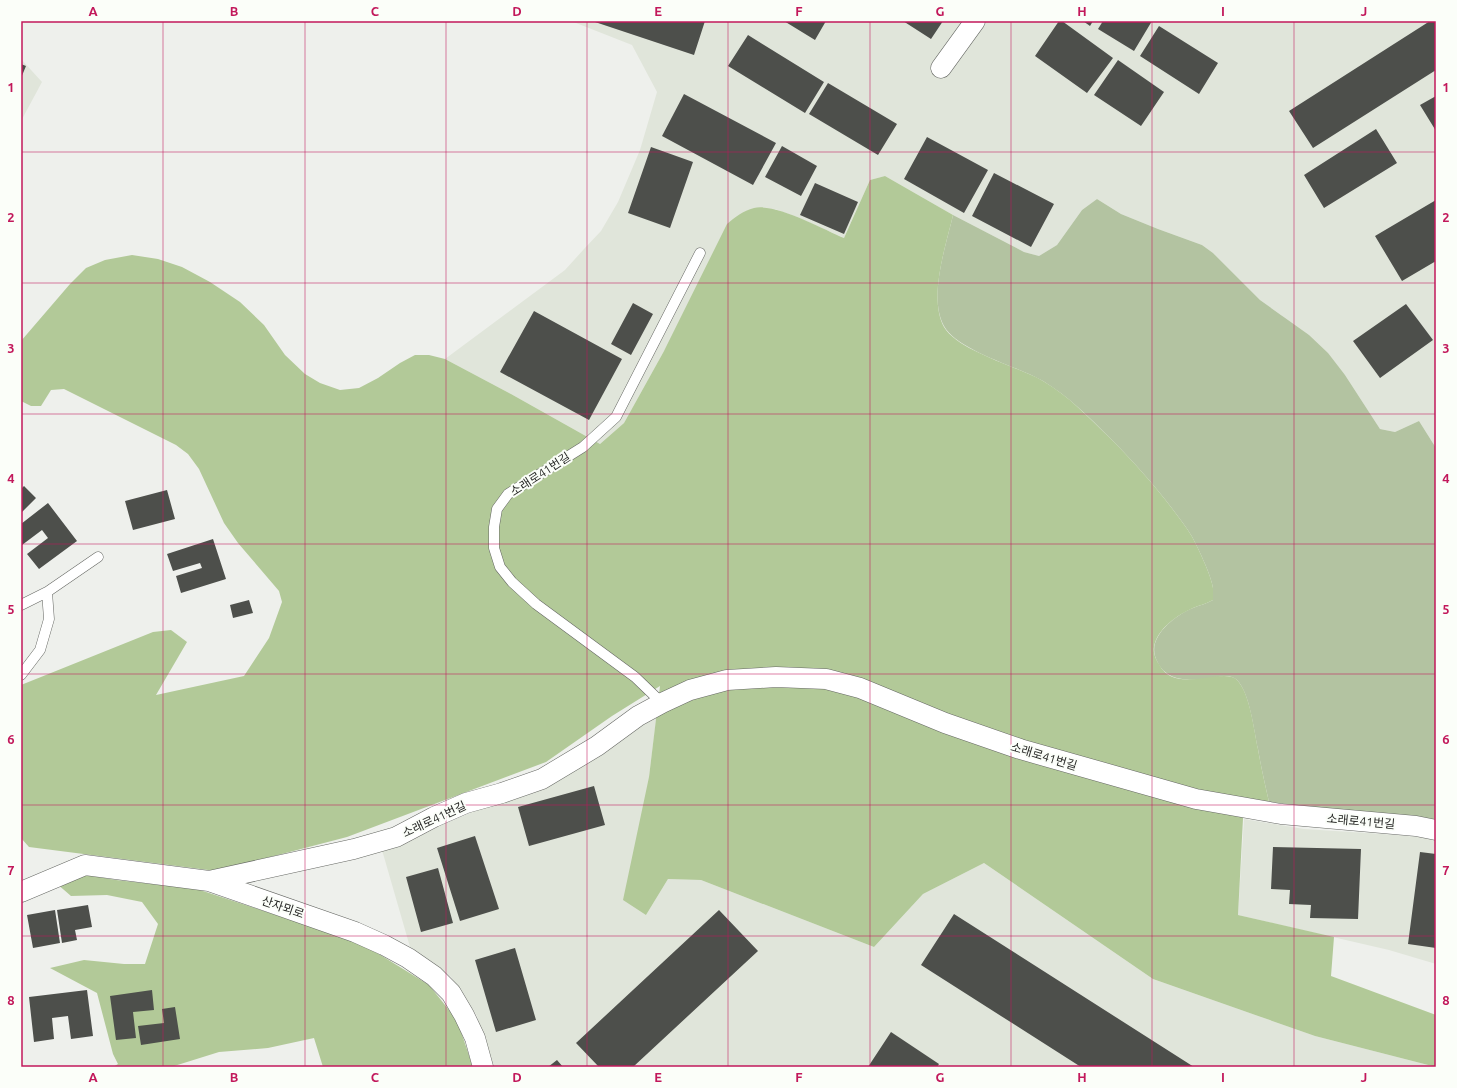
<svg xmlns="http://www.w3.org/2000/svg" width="1457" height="1088" font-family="Ubuntu,'Noto Sans KR',sans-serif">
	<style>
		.built { fill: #e0e5da }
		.green { fill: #b3c3a1 }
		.forest { fill: #b2c998 }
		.building { fill: #4d4f4b }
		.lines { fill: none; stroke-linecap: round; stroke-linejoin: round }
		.lane-casing { stroke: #666864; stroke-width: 11 }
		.street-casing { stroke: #666864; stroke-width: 21 }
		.lane { stroke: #fff; stroke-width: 10 }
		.street { stroke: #fff; stroke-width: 20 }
		.grid { fill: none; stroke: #c2185b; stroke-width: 1; stroke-opacity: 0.55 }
		.labels { text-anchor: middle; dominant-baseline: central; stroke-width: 4; stroke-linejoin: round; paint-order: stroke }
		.street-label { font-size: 12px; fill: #282927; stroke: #fbfef9 }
		.neatline { fill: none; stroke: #c2185b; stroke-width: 1.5 }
		.grid-label { font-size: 13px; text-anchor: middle; font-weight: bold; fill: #c2185b }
	</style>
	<rect width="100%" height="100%" fill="#eef0ec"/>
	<path class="built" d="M 571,21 L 1436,21 L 1436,448 L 1419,421 L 1395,432 L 1380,429 L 1345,375 L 1281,315 L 1260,300 L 1213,253 L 1202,245 L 1158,229 L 1121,214 L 1097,199 L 1082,210 L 1057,245 L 1039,256 L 1024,252 L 953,215 L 885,176 L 870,180 L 844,238 L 797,217 L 775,209 L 664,351 L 624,423 L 600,444 L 511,394 L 445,359 L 565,270 L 584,249 L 601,231 L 618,202 L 640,150 L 657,92 L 632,45 Z
		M 21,59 L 42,82 L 21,121 Z
		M 657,712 L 649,777 L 646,915 L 668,879 L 701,880 L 874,947 L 923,894 L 984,863 L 1153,979 L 1315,1036 L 1436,1067 L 491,1067 L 477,1016 L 451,977 L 410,947 L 382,850 L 556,777 Z
		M 1244,819 L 1304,829 L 1398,835 L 1436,839 L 1436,964 L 1389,950 L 1238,915 Z"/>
	<path class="green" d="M 1097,199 L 1121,214 L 1158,229 L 1202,245 L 1213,253 L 1260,300 L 1309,335 L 1328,353 L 1345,375 L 1380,429 L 1395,432 L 1419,421 L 1436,448 L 1436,821 L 1269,802 C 1265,784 1261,767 1258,749 C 1254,731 1250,693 1237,680 C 1229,672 1217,678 1208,679 C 1185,681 1163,681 1155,656 C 1149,635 1176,615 1193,608 C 1200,605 1206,604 1213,600 C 1213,596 1213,592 1213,588 C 1212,577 1197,545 1191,535 C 1187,528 1182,522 1177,515 C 1157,488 1134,462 1110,438 C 1089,417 1068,396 1043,381 C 1017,366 958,351 944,326 C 928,297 946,246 953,215 L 1024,252 L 1039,256 L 1057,245 L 1082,210 Z"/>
	<path class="forest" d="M 885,176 L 953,215 C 946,246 928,297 944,327 C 958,351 1017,366 1043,381 C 1069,396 1089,418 1110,438 C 1134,462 1157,488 1177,515 C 1182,522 1187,528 1191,535 C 1197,545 1212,577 1213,588 C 1213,592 1213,596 1213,600 C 1206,604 1200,605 1193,608 C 1177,615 1157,629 1154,647 C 1153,653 1156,660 1159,664 C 1174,696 1223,666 1237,680 C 1250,693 1254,730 1258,749 C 1261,767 1265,784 1269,802 L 1244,799 L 1238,915 L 1334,937 L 1331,976 L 1436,1015 L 1436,1067 L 1315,1036 L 1153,979 L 984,863 L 923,894 L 874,947 L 701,880 L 668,879 L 646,915 L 623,900 L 649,777 L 660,686 L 612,716 L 546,762 L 347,837 L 216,871 L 29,847 L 21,838 L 21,685 L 153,632 L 171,630 L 187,642 L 156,695 L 244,676 L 269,638 L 282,602 L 279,591 L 238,543 L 224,523 L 199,469 L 188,454 L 176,445 L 64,389 L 51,390 L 41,406 L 31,406 L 21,401 L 21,341 L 70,284 L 86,268 L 105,260 L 132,255 L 158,259 L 182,267 L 210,282 L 240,302 L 264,325 L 285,355 L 305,374 L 320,383 L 340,390 L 359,388 L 378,378 L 400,363 L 415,355 L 429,355 L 445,359 L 511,394 L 600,444 L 624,423 L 664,351 L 727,224 C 735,217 743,211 754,208 C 776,203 823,229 844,238 L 870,180 Z
		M 81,874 L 116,880 L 197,889 L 361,943 L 429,985 L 457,1020 L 473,1067 L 323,1067 L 314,1038 L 268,1048 L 219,1052 L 171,1067 L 113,1067 L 118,1064 L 113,1054 L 97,993 L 50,968 L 84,960 L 124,964 L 145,964 L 158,924 L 142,902 L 107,895 L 71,896 L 56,883 Z"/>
	<path class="building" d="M 592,21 L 705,21 L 694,55 Z
		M 784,21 L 826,21 L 815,40 Z
		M 903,21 L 943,21 L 931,39 Z
		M 1059,21 L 1062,21 L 1113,58 L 1087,93 L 1035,56 Z
		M 1083,21 L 1093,21 L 1090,26 Z
		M 1103,21 L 1152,21 L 1134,51 L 1098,29 Z
		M 1430,21 L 1436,21 L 1436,70 L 1313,148 L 1289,111 Z
		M 1159,26 L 1218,63 L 1199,94 L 1140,56 Z
		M 748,35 L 824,82 L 805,113 L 728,66 Z
		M 1118,60 L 1164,92 L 1141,126 L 1094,95 Z
		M 21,64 L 26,66 L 21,78 Z
		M 828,83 L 897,124 L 878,155 L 809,114 Z
		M 684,94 L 776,143 L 753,185 L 662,136 Z
		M 1436,96 L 1436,131 L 1420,105 Z
		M 1376,129 L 1397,163 L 1324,208 L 1304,175 Z
		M 927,137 L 988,170 L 964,213 L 904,179 Z
		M 782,146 L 817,166 L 801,196 L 765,177 Z
		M 651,147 L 693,162 L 670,228 L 628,213 Z
		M 994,173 L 1054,204 L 1031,247 L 972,216 Z
		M 815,183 L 858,202 L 844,234 L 800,215 Z
		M 1436,200 L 1436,261 L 1402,281 L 1375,236 Z
		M 633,303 L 653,314 L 631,355 L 611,344 Z
		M 1406,304 L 1433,340 L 1380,378 L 1353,341 Z
		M 534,311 L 622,359 L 589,420 L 500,372 Z
		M 24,486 L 36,498 L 21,513 L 21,489 Z
		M 167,490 L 175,519 L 133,530 L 125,501 Z
		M 48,503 L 77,541 L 39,569 L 27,554 L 48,538 L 42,530 L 22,545 L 21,524 Z
		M 213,539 L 226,579 L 181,593 L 176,576 L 202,568 L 200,563 L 173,571 L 167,554 Z
		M 249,600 L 253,613 L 233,618 L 230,605 Z
		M 594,786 L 605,825 L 529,846 L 518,807 Z
		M 475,836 L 499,909 L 460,921 L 437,848 Z
		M 1273,847 L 1361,849 L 1358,919 L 1310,918 L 1311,905 L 1289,904 L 1290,890 L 1271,889 Z
		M 1420,852 L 1436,854 L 1436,948 L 1408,944 Z
		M 438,868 L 453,923 L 421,932 L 406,877 Z
		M 88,905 L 92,927 L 75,930 L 77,940 L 62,943 L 57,910 Z
		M 55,910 L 60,943 L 33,948 L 27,915 Z
		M 719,910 L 758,951 L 633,1067 L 599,1067 L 576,1043 Z
		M 954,914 L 1194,1067 L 1081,1067 L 921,965 Z
		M 515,948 L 536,1020 L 496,1032 L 475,960 Z
		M 87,990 L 93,1036 L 71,1039 L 68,1016 L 52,1018 L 54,1039 L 34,1042 L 29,997 Z
		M 152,990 L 154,1010 L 133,1012 L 136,1038 L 116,1040 L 110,996 Z
		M 175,1007 L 180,1039 L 141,1045 L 138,1026 L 164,1023 L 162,1009 Z
		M 891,1032 L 939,1064 L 937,1067 L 868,1067 Z
		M 557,1060 L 563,1067 L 548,1067 Z"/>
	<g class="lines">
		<g class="lane-casing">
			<path id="lane" d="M 47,592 L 98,557
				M 21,605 L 47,592 L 49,619 L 40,650 L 21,675
				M 662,703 L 635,677 L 536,604 L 512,582 L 500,567 L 494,548 L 494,527 L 497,509 L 508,494 L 583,447 L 616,417 L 700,253"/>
		</g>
		<g class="street-casing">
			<path id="street" d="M 941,68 L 975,21
				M 209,881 L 354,849 L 396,837 L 434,817 L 466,803 L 502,793 L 542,779 L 597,746 L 638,716 L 662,703 L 690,690 L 727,680 L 776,677 L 826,679 L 860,688 L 945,723 L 1020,749 L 1196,799 L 1281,814 L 1416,826 L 1436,830
				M 21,892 L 85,865 L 209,881 L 355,932 L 384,945 L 408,958 L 434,976 L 451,993 L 464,1015 L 475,1038 L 483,1067"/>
		</g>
		<use href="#lane" class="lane"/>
		<use href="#street" class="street"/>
	</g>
	<path class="grid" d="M 163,21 L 163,1067M 305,21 L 305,1067M 446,21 L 446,1067M 587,21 L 587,1067M 728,21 L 728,1067M 870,21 L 870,1067M 1011,21 L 1011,1067M 1152,21 L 1152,1067M 1294,21 L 1294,1067M 21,152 L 1436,152M 21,283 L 1436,283M 21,414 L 1436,414M 21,544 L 1436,544M 21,674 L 1436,674M 21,805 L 1436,805M 21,936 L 1436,936"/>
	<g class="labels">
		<g class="street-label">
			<text transform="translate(540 474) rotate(-33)">소래로41번길</text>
			<text transform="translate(1044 756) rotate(17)">소래로41번길</text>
			<text transform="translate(434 819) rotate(-25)">소래로41번길</text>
			<text transform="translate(1361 821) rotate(5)">소래로41번길</text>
			<text transform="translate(283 907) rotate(19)">산자뫼로</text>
		</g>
	</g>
	<rect width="1457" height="1088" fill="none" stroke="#fbfef9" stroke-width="44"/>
	<rect x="22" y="22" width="1413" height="1044" class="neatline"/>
	<g class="grid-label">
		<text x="93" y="16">A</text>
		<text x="234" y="16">B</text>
		<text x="375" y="16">C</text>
		<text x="517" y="16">D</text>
		<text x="658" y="16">E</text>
		<text x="799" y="16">F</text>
		<text x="940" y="16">G</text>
		<text x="1082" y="16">H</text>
		<text x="1223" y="16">I</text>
		<text x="1364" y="16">J</text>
		<text x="11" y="92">1</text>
		<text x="1446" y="92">1</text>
		<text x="11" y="222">2</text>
		<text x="1446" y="222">2</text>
		<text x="11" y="353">3</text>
		<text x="1446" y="353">3</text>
		<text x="11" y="483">4</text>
		<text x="1446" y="483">4</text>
		<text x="11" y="614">5</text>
		<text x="1446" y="614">5</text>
		<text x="11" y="744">6</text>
		<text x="1446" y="744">6</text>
		<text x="11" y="875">7</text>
		<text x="1446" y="875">7</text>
		<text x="11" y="1005">8</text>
		<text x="1446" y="1005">8</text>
		<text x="93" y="1082">A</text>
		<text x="234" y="1082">B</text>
		<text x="375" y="1082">C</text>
		<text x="517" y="1082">D</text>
		<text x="658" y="1082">E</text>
		<text x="799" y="1082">F</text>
		<text x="940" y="1082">G</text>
		<text x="1082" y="1082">H</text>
		<text x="1223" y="1082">I</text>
		<text x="1364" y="1082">J</text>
	</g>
</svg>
